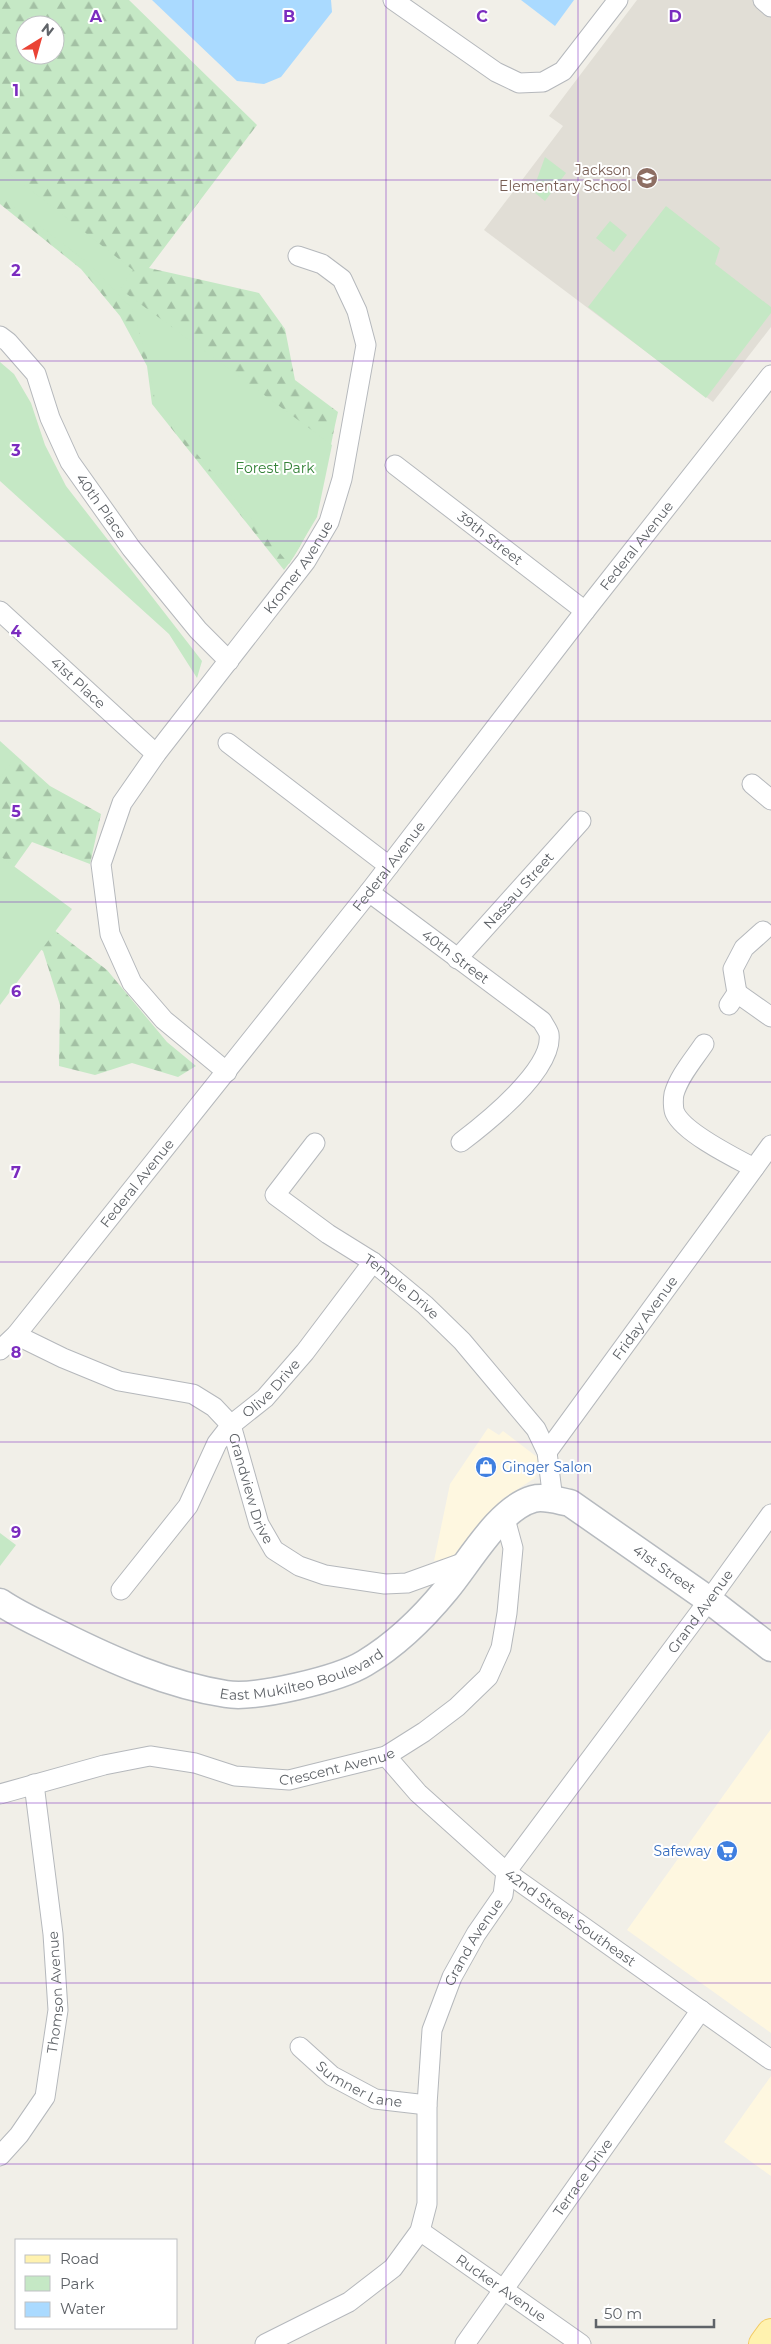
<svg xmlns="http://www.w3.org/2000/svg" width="771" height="2344" font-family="Montserrat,sans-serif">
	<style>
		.commercial { fill: #fef7e0 }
		.education { fill: #e1ded6 }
		.forest { fill: url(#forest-firs); fill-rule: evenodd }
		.park { fill: #c5e8c5 }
		.water { fill: #aadaff }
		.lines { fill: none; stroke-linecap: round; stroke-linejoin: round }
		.street-casing { stroke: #b5b8bc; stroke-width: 21 }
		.secondary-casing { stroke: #b6babf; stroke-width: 29 }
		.primary-casing { stroke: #f2c960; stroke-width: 30 }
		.street { stroke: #fff; stroke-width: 19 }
		.secondary { stroke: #fff; stroke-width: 26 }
		.primary { stroke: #fff2af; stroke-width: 28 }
		.grid { fill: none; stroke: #7b2cbf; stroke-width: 1; stroke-opacity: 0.55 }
		.labels { text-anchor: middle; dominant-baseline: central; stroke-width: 4; stroke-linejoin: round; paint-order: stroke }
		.education-label { font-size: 14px; fill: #785e54; stroke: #fff; text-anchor: end }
		.park-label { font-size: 14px; fill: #348238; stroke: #fff }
		.street-label { font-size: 14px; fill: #5f6368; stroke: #fff }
		.shop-label { font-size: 14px; fill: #366cbe; stroke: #fff; text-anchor: start }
		.grid-label { font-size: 16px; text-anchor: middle; font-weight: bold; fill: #7b2cbf; stroke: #fff; stroke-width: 4; stroke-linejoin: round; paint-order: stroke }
	</style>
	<defs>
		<pattern id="forest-firs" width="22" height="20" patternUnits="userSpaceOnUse" patternTransform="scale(1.25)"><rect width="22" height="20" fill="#c5e8c5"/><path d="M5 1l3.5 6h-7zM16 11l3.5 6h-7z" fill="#a3c0a4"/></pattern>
	</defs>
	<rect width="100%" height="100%" fill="#f1efe8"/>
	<path class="commercial" d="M 488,1428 L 499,1435 L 503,1431 L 537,1457 L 538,1470 L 535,1478 L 502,1499 L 459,1556 L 434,1561 L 450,1484 Z
		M 771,1729 L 771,2033 L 627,1930 Z
		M 771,2076 L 771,2176 L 724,2142 Z"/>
	<path class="education" d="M 637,0 L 771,0 L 771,327 L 713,402 L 484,230 L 563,126 L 549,116 Z"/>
	<path class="forest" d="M 0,0 L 129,0 L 257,125 L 149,268 L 259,293 L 285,329 L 295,380 L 338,412 C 325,467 321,525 284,570 L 152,404 L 147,366 L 120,316 L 81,269 L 0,204 ZM 25,25 L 55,25 L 55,55 L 25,55 Z
		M 0,741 L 50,786 L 101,814 L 90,864 L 32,842 L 0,887 Z
		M 0,889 L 107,970 L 167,1042 L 196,1066 L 178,1077 L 132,1063 L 95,1075 L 59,1066 L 60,1005 L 43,951 L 0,918 Z"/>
	<path class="park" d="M 545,157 L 566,173 L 545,201 L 530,189 L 536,182 Z
		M 0,166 L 133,270 L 120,289 L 332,445 L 317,517 L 289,564 L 156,405 L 147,357 L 132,309 L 91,265 L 0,196 Z
		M 666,206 L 720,248 L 715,264 L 771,307 L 771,313 L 706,398 L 588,307 Z
		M 610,221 L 627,235 L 614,252 L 596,238 Z
		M 0,362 L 14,374 L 31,403 L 45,445 L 66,486 L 202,661 L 197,678 L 169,634 L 0,481 Z
		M 0,744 L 15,757 L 0,778 Z
		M 0,856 L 72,909 L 0,1005 Z
		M 0,1533 L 16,1545 L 0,1566 Z"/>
	<path class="water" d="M 152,0 L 331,0 L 332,12 L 281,77 L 264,84 L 237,81 Z
		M 521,0 L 574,0 L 555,26 Z"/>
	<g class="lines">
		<g class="street-casing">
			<g id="street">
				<path d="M 393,0 L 496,72 L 519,83 L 543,82 L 563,71 L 618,0"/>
				<path d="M 763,0 L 771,7"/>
				<path id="s1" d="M 0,336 L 8,342 L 36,374 L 50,418 L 70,462 L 131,548 L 198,630 L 229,661"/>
				<path id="s2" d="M 395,465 L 585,611"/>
				<path id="s3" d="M 0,611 L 156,754"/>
				<path d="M 228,743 L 389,866"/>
				<path d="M 752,784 L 771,800"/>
				<path id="s4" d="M 369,892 L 542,1021 C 544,1025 548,1030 549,1034 C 554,1069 486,1123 461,1142"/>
				<path id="s5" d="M 457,959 L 581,821"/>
				<path d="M 737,993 L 771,1017"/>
				<path d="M 729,1005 L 737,993 L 733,969 L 744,948 L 763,931"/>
				<path d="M 704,1044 C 694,1059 679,1076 674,1094 C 673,1099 673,1109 675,1113 C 684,1133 735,1158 754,1168"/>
				<path id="s6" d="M 227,1072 L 164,1020 L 132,983 L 110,934 L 101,864 L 122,803 L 156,754 L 306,561 L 329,522 L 342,479 L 366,345 L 357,311 L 342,279 L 322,264 L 298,256"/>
				<path id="s7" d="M 315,1143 L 275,1195 L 328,1234 L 373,1262 L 425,1305 L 462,1341 L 536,1429 L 547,1452 L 553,1500"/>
				<path id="s8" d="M 16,1335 L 63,1358 L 119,1381 L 193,1394 L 214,1407 L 231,1425 L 259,1524 L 274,1550 L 299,1566 L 325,1575 L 385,1584 L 407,1583 L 468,1561"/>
				<path id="s9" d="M 0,1350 L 16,1335 L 369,892 L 585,611 L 771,375"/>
				<path id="s10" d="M 547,1452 L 771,1145"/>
				<path id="s11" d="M 121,1590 L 188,1506 L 217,1443 L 231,1425 L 265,1398 L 305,1352 L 373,1262"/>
				<path id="s12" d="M 386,1756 L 418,1793 L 506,1872 L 771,2060"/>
				<path id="s13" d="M 0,1794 L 104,1765 L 150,1756 L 195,1763 L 235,1776 L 289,1780 L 386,1756 L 424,1732 L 457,1707 L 488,1677 L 501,1648 L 507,1613 L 513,1548 L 504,1515"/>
				<path id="s14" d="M 300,2047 L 332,2076 L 375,2099 L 427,2105"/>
				<path id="s15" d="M 0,2156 L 19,2135 L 45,2097 L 58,2010 L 53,1934 L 34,1784"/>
				<path id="s16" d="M 420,2231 L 581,2344"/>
				<path id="s17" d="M 265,2344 L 349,2302 L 393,2268 L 420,2231 L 427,2204 L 427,2105 L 432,2030 L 452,1977 L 476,1934 L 503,1895 L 506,1872 L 709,1600 L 771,1514"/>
				<path id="s18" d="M 465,2344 L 701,2010"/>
			</g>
		</g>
		<g class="secondary-casing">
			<g id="secondary">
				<path id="s19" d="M 0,1602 C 19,1615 40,1624 60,1634 C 112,1660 168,1685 226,1694 C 256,1699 339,1679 365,1663 C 395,1645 423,1618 446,1590 C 469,1563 498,1509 533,1499 C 544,1496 559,1501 570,1503 L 709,1600 L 771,1648"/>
			</g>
		</g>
		<g class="primary-casing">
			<path id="primary" d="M 763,2344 L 771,2333"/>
		</g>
		<use href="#street" class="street"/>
		<use href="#secondary" class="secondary"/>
		<use href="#primary" class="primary"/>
	</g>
	<path class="grid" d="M 193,0 L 193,2344M 386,0 L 386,2344M 578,0 L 578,2344M 0,180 L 771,180M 0,361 L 771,361M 0,541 L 771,541M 0,721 L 771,721M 0,902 L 771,902M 0,1082 L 771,1082M 0,1262 L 771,1262M 0,1442 L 771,1442M 0,1623 L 771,1623M 0,1803 L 771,1803M 0,1983 L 771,1983M 0,2164 L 771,2164"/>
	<defs>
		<g id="school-disc" transform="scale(1.125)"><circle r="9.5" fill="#8d6e63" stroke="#fff"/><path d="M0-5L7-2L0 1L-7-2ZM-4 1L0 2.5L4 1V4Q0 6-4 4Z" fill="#fff"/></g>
		<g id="shop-disc" transform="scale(1.125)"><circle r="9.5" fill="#3f7fe0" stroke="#fff"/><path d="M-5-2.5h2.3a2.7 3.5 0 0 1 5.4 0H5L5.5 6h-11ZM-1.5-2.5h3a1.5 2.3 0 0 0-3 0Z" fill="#fff"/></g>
		<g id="supermarket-disc" transform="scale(1.125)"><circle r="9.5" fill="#3f7fe0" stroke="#fff"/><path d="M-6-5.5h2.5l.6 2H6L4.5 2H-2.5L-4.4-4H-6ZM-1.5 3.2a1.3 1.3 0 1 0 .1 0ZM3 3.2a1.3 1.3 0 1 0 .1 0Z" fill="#fff"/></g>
	</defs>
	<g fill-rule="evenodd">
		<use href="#school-disc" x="647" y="178"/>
		<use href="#shop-disc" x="486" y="1467"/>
		<use href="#supermarket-disc" x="727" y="1851"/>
	</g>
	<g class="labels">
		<g class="education-label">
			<text x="631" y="170">Jackson<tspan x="631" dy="16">Elementary School</tspan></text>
		</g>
		<g class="park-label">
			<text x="275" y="468">Forest Park</text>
		</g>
		<g class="street-label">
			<text stroke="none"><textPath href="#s1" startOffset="201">40th Place</textPath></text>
			<text stroke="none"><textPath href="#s2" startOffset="120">39th Street</textPath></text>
			<text stroke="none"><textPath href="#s9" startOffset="1026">Federal Avenue</textPath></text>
			<text stroke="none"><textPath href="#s6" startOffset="614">Kromer Avenue</textPath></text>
			<text stroke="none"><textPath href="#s3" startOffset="106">41st Place</textPath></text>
			<text stroke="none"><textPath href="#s9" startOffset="621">Federal Avenue</textPath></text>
			<text stroke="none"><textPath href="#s5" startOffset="92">Nassau Street</textPath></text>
			<text stroke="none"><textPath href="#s4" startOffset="108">40th Street</textPath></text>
			<text stroke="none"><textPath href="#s9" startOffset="216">Federal Avenue</textPath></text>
			<text stroke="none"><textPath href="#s7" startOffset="222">Temple Drive</textPath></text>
			<text stroke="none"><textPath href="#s10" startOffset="166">Friday Avenue</textPath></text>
			<text stroke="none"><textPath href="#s11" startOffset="254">Olive Drive</textPath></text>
			<text stroke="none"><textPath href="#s8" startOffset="304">Grandview Drive</textPath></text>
			<text stroke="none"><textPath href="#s19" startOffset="779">41st Street</textPath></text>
			<text stroke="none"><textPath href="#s17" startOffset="899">Grand Avenue</textPath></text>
			<text stroke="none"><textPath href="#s19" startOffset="324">East Mukilteo Boulevard</textPath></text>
			<text stroke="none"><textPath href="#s13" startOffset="346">Crescent Avenue</textPath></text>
			<text stroke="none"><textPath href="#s12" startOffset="246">42nd Street Southeast</textPath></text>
			<text stroke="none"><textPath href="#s17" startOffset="495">Grand Avenue</textPath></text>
			<text stroke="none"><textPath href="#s15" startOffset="180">Thomson Avenue</textPath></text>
			<text stroke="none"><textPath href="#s14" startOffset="72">Sumner Lane</textPath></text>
			<text stroke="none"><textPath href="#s18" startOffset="204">Terrace Drive</textPath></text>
			<text stroke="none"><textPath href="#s16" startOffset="99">Rucker Avenue</textPath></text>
		</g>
		<g class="shop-label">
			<text x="502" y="1467">Ginger Salon</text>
			<text x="711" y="1851" text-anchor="end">Safeway</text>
		</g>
	</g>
	<g class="grid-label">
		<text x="96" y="22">A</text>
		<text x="289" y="22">B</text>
		<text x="482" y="22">C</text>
		<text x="675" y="22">D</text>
		<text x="16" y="96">1</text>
		<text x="16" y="276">2</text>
		<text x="16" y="456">3</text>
		<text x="16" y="637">4</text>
		<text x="16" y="817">5</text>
		<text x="16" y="997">6</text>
		<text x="16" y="1178">7</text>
		<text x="16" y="1358">8</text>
		<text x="16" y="1538">9</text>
	</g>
	<rect x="15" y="2239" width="162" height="90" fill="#ffffff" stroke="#bfc1c3"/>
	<rect x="25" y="2255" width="25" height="8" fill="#fff2af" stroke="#bfc1c3"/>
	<text x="60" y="2264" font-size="15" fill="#5f6368">Road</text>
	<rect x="25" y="2276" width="25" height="15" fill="#c5e8c5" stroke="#bfc1c3"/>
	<text x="60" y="2289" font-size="15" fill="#5f6368">Park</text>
	<rect x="25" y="2302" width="25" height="15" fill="#aadaff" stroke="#bfc1c3"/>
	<text x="60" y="2314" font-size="15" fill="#5f6368">Water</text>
	<g transform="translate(40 40) rotate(37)"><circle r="24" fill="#ffffff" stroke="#bfc1c3"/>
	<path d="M0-4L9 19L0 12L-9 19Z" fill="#ea4335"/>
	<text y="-8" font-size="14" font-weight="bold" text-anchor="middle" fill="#5f6368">N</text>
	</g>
	<path d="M596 2319v8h118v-8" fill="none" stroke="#5f6368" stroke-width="2.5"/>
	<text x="604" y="2319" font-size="15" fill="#5f6368" stroke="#ffffff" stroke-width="4" paint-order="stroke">50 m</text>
</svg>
